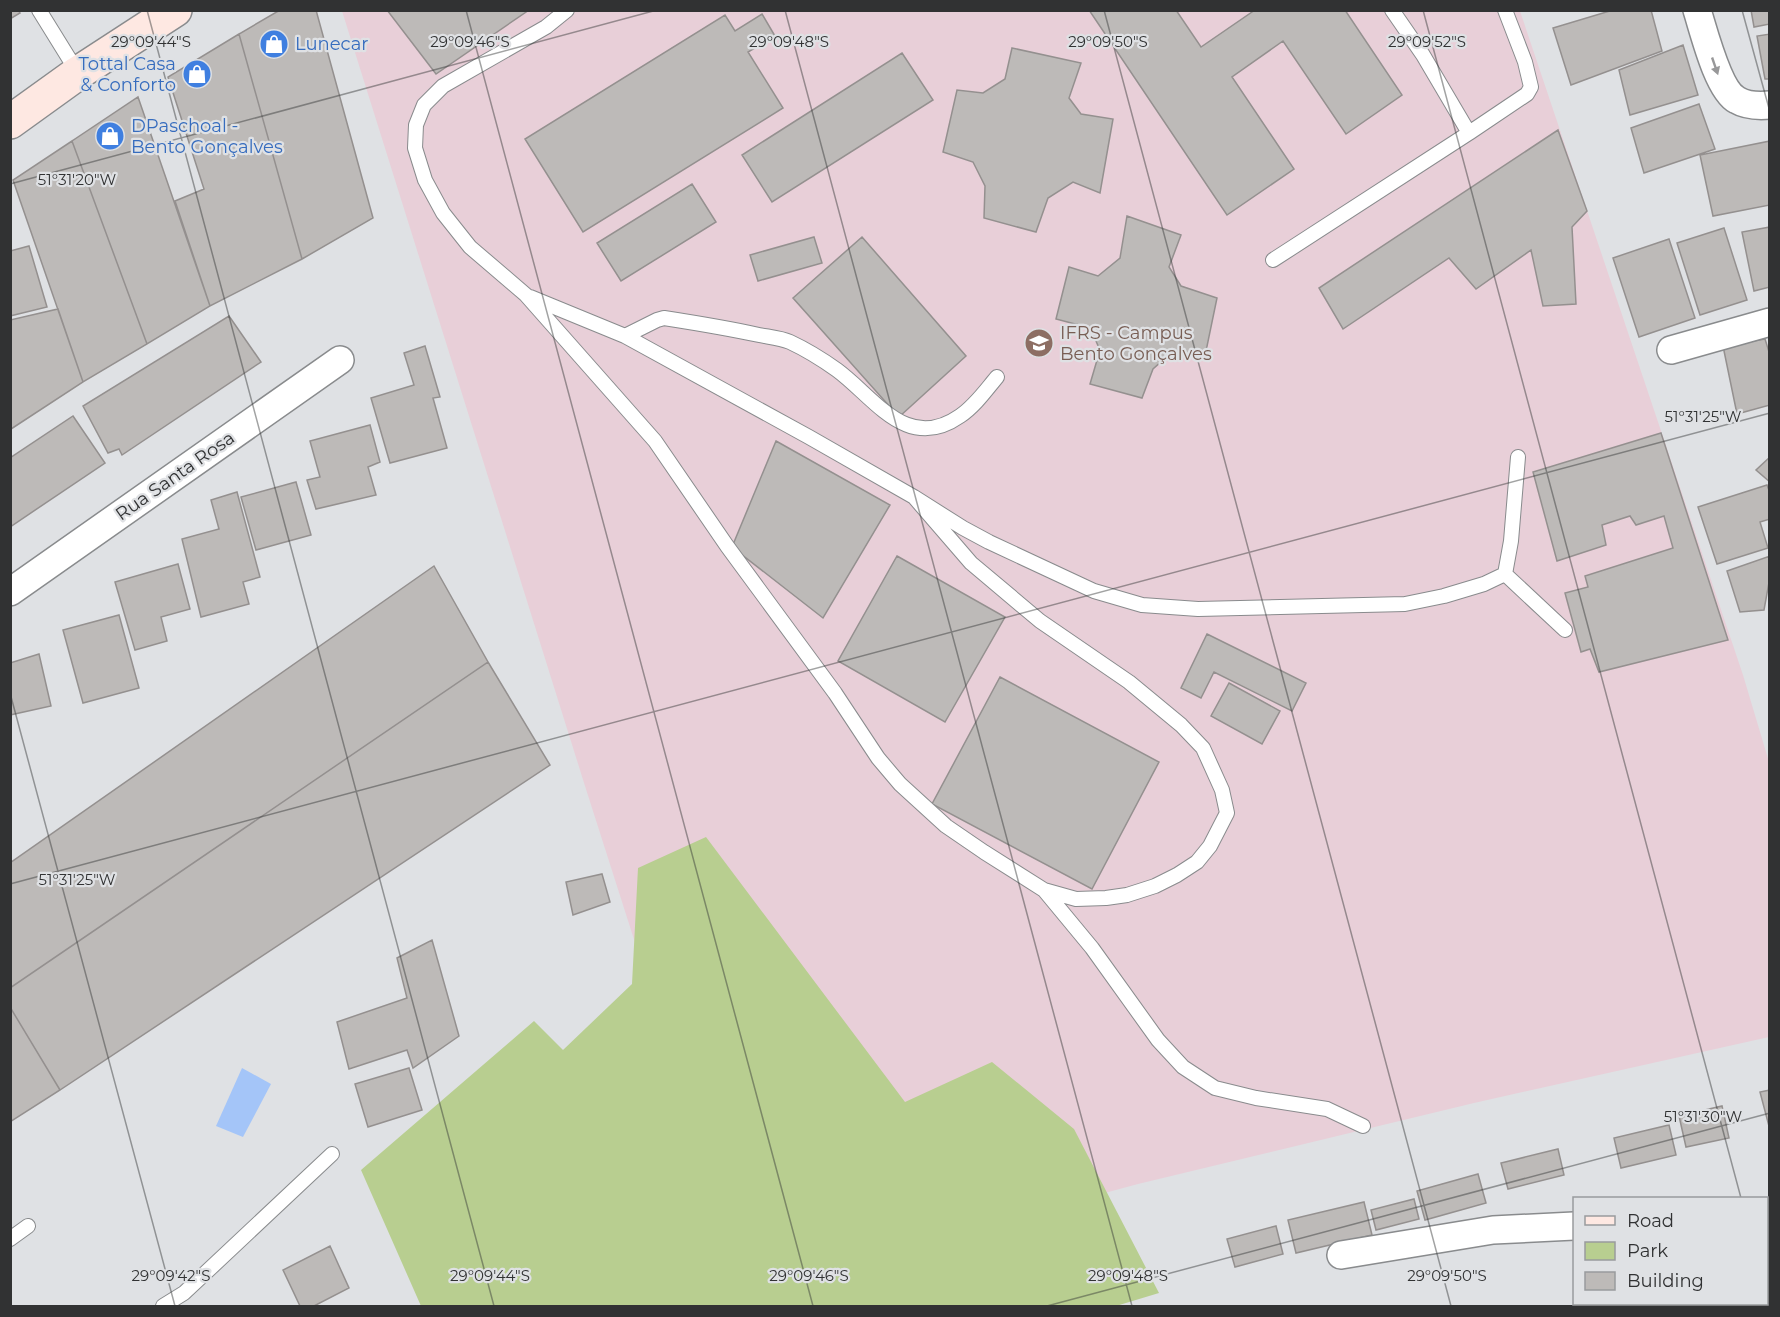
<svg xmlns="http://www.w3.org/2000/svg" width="1780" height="1317" font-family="Montserrat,sans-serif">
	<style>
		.education { fill: #e8cfd8 }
		.green { fill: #b8ce90 }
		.water { fill: #a4c5f8 }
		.building { fill: #bdbab8; stroke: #94908f; stroke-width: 1.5 }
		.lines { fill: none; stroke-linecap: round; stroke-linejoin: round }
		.lane-casing { stroke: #898b8d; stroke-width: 16 }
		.street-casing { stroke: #898b8d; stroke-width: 30 }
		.secondary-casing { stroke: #898b8d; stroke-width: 36 }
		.highway-casing { stroke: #b48578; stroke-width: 36 }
		.lane { stroke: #fff; stroke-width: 14 }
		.street { stroke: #fff; stroke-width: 27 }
		.secondary { stroke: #fee8e2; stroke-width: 33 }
		.highway { stroke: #fab19d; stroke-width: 33 }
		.oneway { fill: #989899 }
		.ticks { fill: none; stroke: #313233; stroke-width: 1.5; stroke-opacity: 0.45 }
		.labels { text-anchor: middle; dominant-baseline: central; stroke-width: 4.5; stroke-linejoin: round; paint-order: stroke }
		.shop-label { font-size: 18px; fill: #366cbe; stroke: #dfe1e4; text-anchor: start }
		.education-label { font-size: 18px; fill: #785e54; stroke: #dfe1e4; text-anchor: start }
		.street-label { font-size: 18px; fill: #313233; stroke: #dfe1e4 }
		.ticks-label { font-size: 15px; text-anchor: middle; fill: #313233; stroke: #dfe1e4; stroke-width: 4.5; stroke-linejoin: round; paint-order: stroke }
	</style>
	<rect width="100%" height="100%" fill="#dfe1e4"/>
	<path class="education" d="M 342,11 L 1520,11 L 1743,675 L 1769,762 L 1769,1037 L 1474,1103 L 1138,1184 L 746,1290 L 585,786 Z"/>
	<path class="green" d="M 706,837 L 905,1102 L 992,1062 L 1074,1129 L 1159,1293 L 1116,1306 L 421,1306 L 361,1170 L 534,1021 L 563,1050 L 632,984 L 638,868 Z"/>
	<path class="water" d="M 242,1068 L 271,1084 L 243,1137 L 216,1126 Z"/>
	<path class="building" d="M 10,10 L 18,10 L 20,13 L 10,19 Z
		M 280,10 L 316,10 L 373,218 L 302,259 L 239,34 Z
		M 387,10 L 529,10 L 436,74 Z
		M 1089,10 L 1176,10 L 1201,47 L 1255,10 L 1345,10 L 1402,95 L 1346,134 L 1283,41 L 1232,77 L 1294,169 L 1227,215 Z
		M 1613,10 L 1651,10 L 1662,51 L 1571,85 L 1553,28 Z
		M 1751,10 L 1770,10 L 1770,24 L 1754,27 Z
		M 762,14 L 775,36 L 748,52 L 783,108 L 583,232 L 525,139 L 725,15 L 735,31 Z
		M 239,34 L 302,259 L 210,306 L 175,201 L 204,189 L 168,77 Z
		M 1770,34 L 1770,79 L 1765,79 L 1757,36 Z
		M 1683,45 L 1698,95 L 1630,115 L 1619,70 Z
		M 1012,48 L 1081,63 L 1069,98 L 1081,114 L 1113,119 L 1100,193 L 1073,182 L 1048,198 L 1036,232 L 984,218 L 985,186 L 973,162 L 943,152 L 957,90 L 983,93 L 1005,79 Z
		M 902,53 L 933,100 L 772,202 L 742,155 Z
		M 138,97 L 210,306 L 147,344 L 72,141 Z
		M 1699,104 L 1715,149 L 1644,173 L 1631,128 Z
		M 1558,130 L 1587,211 L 1572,227 L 1576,304 L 1543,306 L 1531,250 L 1476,289 L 1449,258 L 1343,329 L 1319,288 Z
		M 72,141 L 147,344 L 83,382 L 13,180 Z
		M 1770,141 L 1770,205 L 1713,216 L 1700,155 Z
		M 692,184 L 716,222 L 621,281 L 597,243 Z
		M 1127,216 L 1181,235 L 1169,267 L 1181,286 L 1217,298 L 1205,356 L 1172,352 L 1153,369 L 1142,398 L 1090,384 L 1100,350 L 1090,328 L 1056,319 L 1069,267 L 1098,276 L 1120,258 Z
		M 1770,227 L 1770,287 L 1754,291 L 1742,232 Z
		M 1724,228 L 1747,300 L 1700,315 L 1677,243 Z
		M 814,237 L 822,263 L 758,281 L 750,255 Z
		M 862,237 L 966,356 L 899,417 L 793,298 Z
		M 1669,239 L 1695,318 L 1639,337 L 1613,258 Z
		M 29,246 L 47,307 L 10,316 L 10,251 Z
		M 58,309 L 83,382 L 11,429 L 10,320 Z
		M 229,316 L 261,362 L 122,455 L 119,449 L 108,453 L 83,406 Z
		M 1765,339 L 1770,355 L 1770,405 L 1737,414 L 1723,346 Z
		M 425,346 L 440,397 L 433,398 L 447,448 L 390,463 L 371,398 L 414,385 L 404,353 Z
		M 73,416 L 105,463 L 10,527 L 10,458 Z
		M 370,425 L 380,462 L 368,467 L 376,495 L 316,509 L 307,480 L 320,477 L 310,441 Z
		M 1661,433 L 1728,640 L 1599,672 L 1590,649 L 1581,652 L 1565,593 L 1588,587 L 1585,576 L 1673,548 L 1664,516 L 1636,525 L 1630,516 L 1602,525 L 1606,545 L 1557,561 L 1533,472 Z
		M 776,441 L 890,505 L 823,618 L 732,547 Z
		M 1770,457 L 1770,482 L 1756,470 Z
		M 296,482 L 311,535 L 256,550 L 241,497 Z
		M 1767,485 L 1770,493 L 1770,519 L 1760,522 L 1768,548 L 1717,564 L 1698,507 Z
		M 237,492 L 260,577 L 243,582 L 249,604 L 201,617 L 182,539 L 219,529 L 211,500 Z
		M 897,556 L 1005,617 L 945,722 L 838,661 Z
		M 1770,556 L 1770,577 L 1764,610 L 1740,612 L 1727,571 Z
		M 178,564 L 190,609 L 161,617 L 167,641 L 135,650 L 115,582 Z
		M 434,566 L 488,662 L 10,988 L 10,863 Z
		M 119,615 L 139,688 L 83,703 L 63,630 Z
		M 1207,634 L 1306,683 L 1292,711 L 1214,672 L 1201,698 L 1181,688 Z
		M 39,654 L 51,706 L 10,715 L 10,663 Z
		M 488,662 L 550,765 L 60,1090 L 10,1007 L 10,988 Z
		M 1000,677 L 1159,762 L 1092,889 L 932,804 Z
		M 1229,683 L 1280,711 L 1262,744 L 1211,716 Z
		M 602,874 L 610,902 L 573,915 L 566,882 Z
		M 432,940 L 459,1036 L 413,1068 L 407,1050 L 349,1069 L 337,1022 L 407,998 L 397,958 Z
		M 10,1007 L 60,1090 L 10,1122 Z
		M 409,1068 L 422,1110 L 368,1127 L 355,1084 Z
		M 1770,1090 L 1770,1130 L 1760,1092 Z
		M 1722,1106 L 1729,1138 L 1686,1147 L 1679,1116 Z
		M 1669,1125 L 1676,1155 L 1621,1168 L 1614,1138 Z
		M 1558,1149 L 1564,1175 L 1508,1189 L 1501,1163 Z
		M 1478,1174 L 1486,1203 L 1425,1220 L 1417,1191 Z
		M 1414,1199 L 1419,1219 L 1376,1230 L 1371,1210 Z
		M 1364,1202 L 1372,1235 L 1296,1253 L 1288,1220 Z
		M 1276,1226 L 1283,1254 L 1235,1267 L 1227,1239 Z
		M 330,1246 L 349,1288 L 314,1306 L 300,1306 L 283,1270 Z"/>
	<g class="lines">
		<g class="lane-casing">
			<path id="lane" d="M 39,10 L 78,73
				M 567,10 L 546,27 L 443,86 L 424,105 L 416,125 L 415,148 L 425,180 L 443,213 L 470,247 L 526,295 L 655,441 L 727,546 L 835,693 L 878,758 L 900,784 L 946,826 L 984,852 L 1044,890 L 1076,899 L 1106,898 L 1127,895 L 1155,886 L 1177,875 L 1197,862 L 1210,846 L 1227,813 L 1222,790 L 1203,748 L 1181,725 L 1129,682 L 1040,621 L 971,563 L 914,497
				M 1469,133 L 1527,94 L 1531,87 L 1525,62 L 1505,10
				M 1273,260 L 1469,133 L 1423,55 L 1392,10
				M 530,297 L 625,336 L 809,437 L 914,497 L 963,528 L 989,542 L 1094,591 L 1142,605 L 1198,609 L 1405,604 L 1444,596 L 1484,584 L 1505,574 L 1511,541 L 1518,457
				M 625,336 L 657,320 L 664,318 C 696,323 727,328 759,335 C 769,337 781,338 790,342 C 805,349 823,360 837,370 C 875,398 907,453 960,416 C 975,406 986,390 997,377
				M 1505,574 L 1565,630
				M 1044,890 L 1092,948 L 1158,1040 L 1183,1067 L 1215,1088 L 1256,1098 L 1327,1109 L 1363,1126
				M 10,1239 L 28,1226
				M 163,1306 L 184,1293 L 332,1154"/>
		</g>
		<g class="street-casing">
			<path id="street" d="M 1697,10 C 1704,32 1718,90 1737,100 C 1747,106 1759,106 1770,105
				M 1671,350 L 1770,322
				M 10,592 L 340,360
				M 1766,1223 L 1770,1223
				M 1341,1255 L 1493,1230 L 1574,1226"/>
		</g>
		<g class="secondary-casing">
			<path id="secondary" d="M 10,122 L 78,73 L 175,10"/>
		</g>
		<g class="highway-casing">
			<path id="highway" d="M 1735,1306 L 1747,1304"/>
		</g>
		<use href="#lane" class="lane"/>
		<use href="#street" class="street"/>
		<use href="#secondary" class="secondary"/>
		<use href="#highway" class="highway"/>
	</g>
	<defs><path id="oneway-solid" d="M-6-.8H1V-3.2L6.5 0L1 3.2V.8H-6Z" transform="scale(1.5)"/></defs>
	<use class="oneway" href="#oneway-solid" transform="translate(1715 66) rotate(71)"/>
	<path class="ticks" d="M 147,10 L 494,1306M 466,10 L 813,1306M 785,10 L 1132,1306M 1104,10 L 1451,1306M 1423,10 L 1741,1198M 1742,10 L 1770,112M 10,184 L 657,10M 10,693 L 175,1306M 10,884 L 1770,413M 1766,1292 L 1770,1303M 1047,1306 L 1770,1113"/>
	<defs>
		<g id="shop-disc" transform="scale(1.5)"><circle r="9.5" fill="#3f7fe0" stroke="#dfe1e4"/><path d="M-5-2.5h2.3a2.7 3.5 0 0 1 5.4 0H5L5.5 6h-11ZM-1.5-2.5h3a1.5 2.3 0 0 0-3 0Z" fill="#fff"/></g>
		<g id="university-disc" transform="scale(1.5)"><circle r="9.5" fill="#8d6e63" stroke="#dfe1e4"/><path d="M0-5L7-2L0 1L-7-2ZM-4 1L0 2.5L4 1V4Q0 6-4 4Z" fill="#fff"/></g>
	</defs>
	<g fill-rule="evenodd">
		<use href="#shop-disc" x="274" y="44"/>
		<use href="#shop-disc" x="197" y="74"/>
		<use href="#shop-disc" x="110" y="136"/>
		<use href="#university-disc" x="1039" y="343"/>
	</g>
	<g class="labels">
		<g class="shop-label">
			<text x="295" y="44">Lunecar</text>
			<text x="176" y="64" text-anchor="end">Tottal Casa<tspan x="176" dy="21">&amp; Conforto</tspan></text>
			<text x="131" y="126">DPaschoal -<tspan x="131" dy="21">Bento Gonçalves</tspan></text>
		</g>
		<g class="education-label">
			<text x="1060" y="333">IFRS - Campus<tspan x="1060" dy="21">Bento Gonçalves</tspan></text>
		</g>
		<g class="street-label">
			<text transform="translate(175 476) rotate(-35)">Rua Santa Rosa</text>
		</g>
	</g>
	<g class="ticks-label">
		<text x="151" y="47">29°09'44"S</text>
		<text x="789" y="47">29°09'48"S</text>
		<text x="1108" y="47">29°09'50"S</text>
		<text x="1427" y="47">29°09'52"S</text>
		<text x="470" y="47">29°09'46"S</text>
		<text x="77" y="185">51°31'20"W</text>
		<text x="1703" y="422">51°31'25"W</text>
		<text x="77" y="885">51°31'25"W</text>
		<text x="1703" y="1122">51°31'30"W</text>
		<text x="171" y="1281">29°09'42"S</text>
		<text x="490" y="1281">29°09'44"S</text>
		<text x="809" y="1281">29°09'46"S</text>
		<text x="1128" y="1281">29°09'48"S</text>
		<text x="1447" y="1281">29°09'50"S</text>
	</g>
	<rect width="1780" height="1317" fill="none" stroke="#313233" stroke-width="24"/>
	<rect x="1573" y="1197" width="195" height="108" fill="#dfe1e4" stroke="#999b9d" stroke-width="1.5"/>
	<rect x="1585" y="1216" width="30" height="9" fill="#fee8e2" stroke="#999b9d" stroke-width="1.5"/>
	<text x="1627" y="1227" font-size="18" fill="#313233">Road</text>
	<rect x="1585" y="1242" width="30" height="18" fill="#b8ce90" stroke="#999b9d" stroke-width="1.5"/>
	<text x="1627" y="1257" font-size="18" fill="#313233">Park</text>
	<rect x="1585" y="1272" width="30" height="18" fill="#bdbab8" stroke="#999b9d" stroke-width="1.5"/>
	<text x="1627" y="1287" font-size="18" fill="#313233">Building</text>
</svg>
